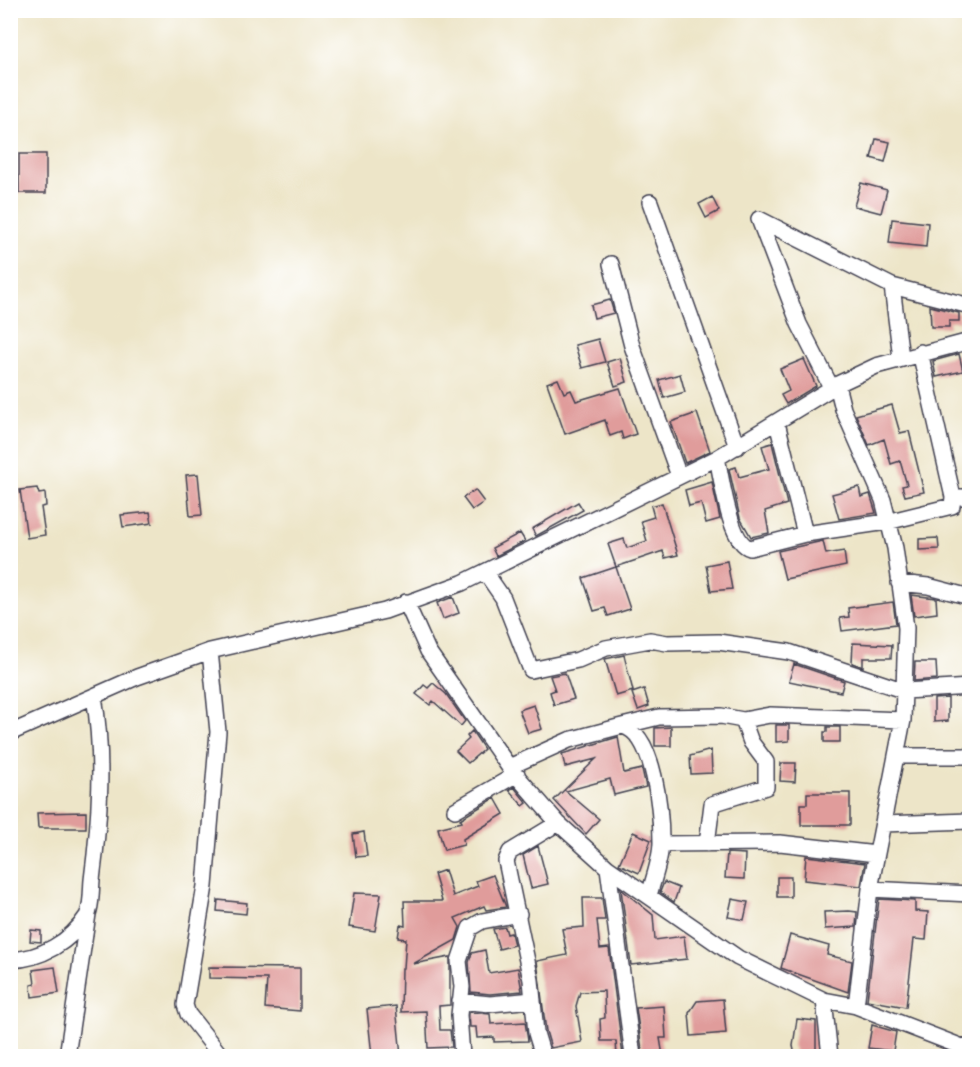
<svg xmlns="http://www.w3.org/2000/svg" width="980" height="1067" font-family="Vollkorn,serif">
	<style>
		.building { fill: #e09c9b }
		.lines { fill: none; stroke-linecap: round; stroke-linejoin: round }
		.minor-casing { stroke: #403f50; stroke-width: 18 }
		.minor { stroke: #fff; stroke-width: 15 }
	</style>
	<rect width="100%" height="100%" fill="#fff"/>
	<filter id="ink" filterUnits="userSpaceOnUse"><feTurbulence type="fractalNoise" baseFrequency=".0167" numOctaves="2"/><feDisplacementMap in="SourceGraphic" scale="12" xChannelSelector="R" yChannelSelector="G"/><feConvolveMatrix kernelMatrix="1 2 1 2 8 2 1 2 1" color-interpolation-filters="sRGB"/></filter>
	<filter id="wash" filterUnits="userSpaceOnUse"><feTurbulence type="fractalNoise" baseFrequency=".008" numOctaves="4" result="noise"/><feDisplacementMap in="SourceGraphic" scale="24" xChannelSelector="R" yChannelSelector="G"/><feGaussianBlur stdDeviation="1.35" result="paint"/><feColorMatrix in="noise" values="0 0 0 0 0 0 0 0 0 0 0 0 0 0 0 0 0 1.4 0 .05"/><feComposite in="paint" operator="in"/></filter>
	<g filter="url(#wash)">
		<rect width="100%" height="100%" fill="#ede5c8"/>
		<g id="blocks">
			<path class="building" d="M 876,139 L 890,142 L 885,162 L 871,158 Z
				M 19,154 L 46,154 L 46,193 L 19,193 Z
				M 861,183 L 887,190 L 881,213 L 854,206 Z
				M 712,197 L 719,211 L 706,218 L 699,204 Z
				M 892,219 L 928,223 L 926,247 L 889,243 Z
				M 610,300 L 614,313 L 594,318 L 591,305 Z
				M 930,306 L 959,313 L 959,321 L 949,321 L 949,327 L 931,327 Z
				M 598,339 L 605,362 L 582,368 L 575,345 Z
				M 959,354 L 963,371 L 936,377 L 933,361 Z
				M 620,358 L 627,382 L 615,386 L 607,362 Z
				M 804,359 L 816,386 L 786,404 L 781,395 L 789,391 L 780,369 Z
				M 680,374 L 685,392 L 664,398 L 659,380 Z
				M 558,379 L 564,393 L 571,390 L 576,401 L 620,388 L 636,434 L 623,439 L 621,432 L 610,436 L 605,420 L 565,434 L 547,383 Z
				M 892,405 L 900,433 L 909,431 L 924,492 L 905,496 L 902,486 L 907,485 L 900,461 L 891,464 L 884,439 L 869,445 L 856,415 Z
				M 697,413 L 710,451 L 685,463 L 671,422 Z
				M 772,443 L 787,504 L 765,511 L 769,533 L 751,537 L 740,518 L 729,469 L 736,467 L 739,477 L 769,469 L 762,446 Z
				M 198,474 L 202,515 L 190,516 L 186,475 Z
				M 712,482 L 720,519 L 706,523 L 701,503 L 689,506 L 685,490 Z
				M 859,487 L 861,497 L 870,494 L 876,513 L 839,519 L 832,494 Z
				M 37,488 L 39,494 L 45,493 L 46,506 L 41,507 L 45,535 L 27,538 L 20,490 Z
				M 475,490 L 484,502 L 472,510 L 463,498 Z
				M 578,502 L 583,510 L 536,536 L 532,529 Z
				M 662,503 L 678,555 L 665,558 L 663,551 L 616,567 L 608,544 L 624,539 L 627,548 L 647,541 L 641,521 L 654,517 L 651,506 Z
				M 150,512 L 152,523 L 123,527 L 121,515 Z
				M 520,533 L 525,541 L 496,556 L 492,548 Z
				M 938,538 L 939,549 L 919,550 L 919,539 Z
				M 823,541 L 826,554 L 844,551 L 846,566 L 785,579 L 778,551 Z
				M 727,561 L 732,589 L 711,591 L 706,565 Z
				M 616,567 L 630,609 L 608,616 L 605,608 L 594,611 L 583,578 Z
				M 911,595 L 936,598 L 937,613 L 914,616 Z
				M 453,597 L 459,613 L 443,619 L 437,603 Z
				M 893,602 L 896,624 L 842,631 L 840,618 L 849,617 L 848,608 Z
				M 853,643 L 892,645 L 891,658 L 863,658 L 863,667 L 852,663 Z
				M 624,655 L 633,691 L 616,696 L 605,659 Z
				M 915,662 L 936,662 L 937,679 L 914,681 Z
				M 794,664 L 844,681 L 841,692 L 789,681 Z
				M 565,673 L 574,699 L 554,705 L 550,692 L 555,690 L 550,676 Z
				M 433,683 L 446,694 L 465,721 L 461,726 L 433,701 L 430,705 L 416,694 L 424,685 L 428,688 Z
				M 644,689 L 649,706 L 638,710 L 632,693 Z
				M 948,698 L 948,721 L 934,722 L 934,699 Z
				M 534,705 L 542,729 L 528,733 L 519,710 Z
				M 776,725 L 789,725 L 789,741 L 776,742 Z
				M 671,727 L 671,746 L 655,746 L 655,728 Z
				M 827,727 L 840,727 L 840,742 L 824,742 L 824,732 L 827,732 Z
				M 472,731 L 484,749 L 468,763 L 456,751 L 469,739 L 467,736 Z
				M 618,737 L 624,773 L 642,769 L 646,787 L 614,795 L 610,779 L 566,791 L 599,819 L 586,834 L 554,800 L 596,759 L 565,767 L 562,754 Z
				M 711,750 L 712,773 L 691,774 L 690,756 Z
				M 781,763 L 796,763 L 795,782 L 780,781 Z
				M 514,787 L 527,803 L 523,806 L 509,790 Z
				M 807,793 L 850,793 L 850,825 L 801,825 L 801,804 L 807,804 Z
				M 495,798 L 504,814 L 463,839 L 464,845 L 444,850 L 438,828 L 462,822 L 460,819 Z
				M 86,812 L 86,828 L 38,828 L 37,813 Z
				M 364,832 L 367,856 L 356,857 L 353,834 Z
				M 633,832 L 651,840 L 639,873 L 619,864 Z
				M 538,846 L 548,884 L 531,888 L 523,855 Z
				M 727,853 L 745,854 L 744,879 L 725,878 Z
				M 806,856 L 865,863 L 861,886 L 804,880 Z
				M 445,870 L 453,896 L 478,886 L 476,881 L 493,875 L 506,907 L 486,910 L 484,906 L 455,918 L 460,927 L 456,940 L 413,964 L 450,957 L 450,1005 L 439,1006 L 440,1030 L 450,1030 L 452,1047 L 428,1048 L 426,1011 L 401,1012 L 402,968 L 404,968 L 406,939 L 398,938 L 400,925 L 405,926 L 404,901 L 442,901 L 434,874 Z
				M 777,877 L 791,877 L 791,897 L 777,897 Z
				M 664,882 L 679,888 L 674,902 L 660,892 Z
				M 621,889 L 653,915 L 655,940 L 684,936 L 687,959 L 631,965 Z
				M 354,893 L 381,894 L 375,931 L 349,927 Z
				M 583,898 L 602,898 L 605,920 L 597,920 L 600,949 L 609,948 L 623,1056 L 617,1056 L 616,1041 L 601,1041 L 600,1019 L 605,1018 L 604,991 L 580,992 L 576,1006 L 582,1042 L 551,1048 L 546,1031 L 537,961 L 567,955 L 562,929 L 584,927 Z
				M 732,899 L 748,902 L 744,920 L 728,917 Z
				M 879,899 L 915,901 L 915,911 L 928,912 L 926,940 L 914,939 L 906,1007 L 867,1000 Z
				M 218,900 L 247,903 L 246,914 L 217,911 Z
				M 849,911 L 857,912 L 856,927 L 825,929 L 824,912 Z
				M 505,927 L 507,934 L 511,933 L 514,945 L 499,949 L 493,929 Z
				M 31,930 L 41,931 L 41,942 L 30,941 Z
				M 790,935 L 829,946 L 827,955 L 852,961 L 848,992 L 781,968 Z
				M 485,950 L 489,973 L 518,968 L 522,991 L 490,994 L 471,992 L 469,962 L 472,953 Z
				M 55,967 L 59,993 L 32,997 L 31,985 L 35,984 L 33,970 Z
				M 209,967 L 300,968 L 300,1011 L 265,1008 L 267,979 L 209,978 Z
				M 723,999 L 726,1033 L 691,1036 L 689,1013 L 697,1001 Z
				M 396,1006 L 401,1056 L 372,1056 L 367,1009 Z
				M 664,1006 L 666,1038 L 660,1038 L 663,1056 L 643,1056 L 636,1008 Z
				M 469,1012 L 490,1014 L 491,1024 L 525,1022 L 528,1041 L 494,1042 L 494,1037 L 477,1038 L 476,1027 L 470,1027 Z
				M 797,1019 L 816,1021 L 816,1050 L 795,1055 L 793,1046 Z
				M 872,1025 L 896,1032 L 893,1051 L 868,1048 Z"/>
		</g>
	</g>
	<g filter="url(#ink)">
		<use href="#blocks" fill-opacity="0" stroke="#403f50" stroke-width="1.5"/>
		<g class="lines">
			<g class="minor-casing">
				<path id="minor" d="M 650,202 L 737,447
					M 759,219 L 892,286 L 970,306
					M 759,219 L 799,324 L 832,389
					M 611,264 L 632,346 L 679,476
					M 892,286 L 901,358
					M 837,385 L 843,409 L 883,500 L 895,548 L 906,628 L 903,720 L 870,889 L 856,1006
					M 777,423 L 805,534
					M 717,458 C 722,478 729,543 750,548 L 805,534 L 887,522 L 952,506 L 953,497 L 920,352
					M 953,497 L 970,497
					M 485,572 L 503,598 L 531,670 L 578,660 L 606,648 L 650,640 L 667,643 L 718,642 L 789,652 L 905,691 L 970,687
					M 899,583 L 928,586 L 970,597
					M 406,602 L 428,651 L 509,767 L 558,823 L 608,868 L 738,958 L 824,1000 L 856,1006 L 970,1050
					M 210,651 L 218,732 L 205,886 L 185,1005 L 188,1014 L 221,1056
					M 622,726 L 659,717 L 721,716 L 743,720 L 770,715 L 903,720
					M 10,733 L 137,677 L 210,651 L 385,611 L 462,583 L 717,458 L 840,383 L 876,366 L 970,341
					M 896,756 L 970,756
					M 509,767 L 569,740 L 622,726 C 655,733 661,814 661,842 C 661,860 653,879 649,896
					M 455,810 L 517,774
					M 883,824 L 970,821
					M 661,844 L 780,843 L 876,854
					M 707,844 L 712,804 L 766,787 L 766,762 L 751,742 L 743,720
					M 608,868 L 633,1056
					M 870,889 L 970,894
					M 10,960 C 41,959 70,942 87,916 C 92,907 91,890 92,880 C 100,818 104,757 94,696
					M 824,1000 L 830,1056
					M 460,1001 L 490,1004 L 533,1000
					M 67,1056 L 88,914
					M 462,1056 L 459,1015 L 462,987 L 459,961 L 470,928 L 482,921 L 519,914
					M 543,1056 L 536,1033 L 531,980 L 506,861 L 510,852 L 558,823"/>
			</g>
			<use href="#minor" class="minor"/>
		</g>
	</g>
	<rect width="980" height="1067" fill="none" stroke="#fff" stroke-width="36"/>
</svg>
